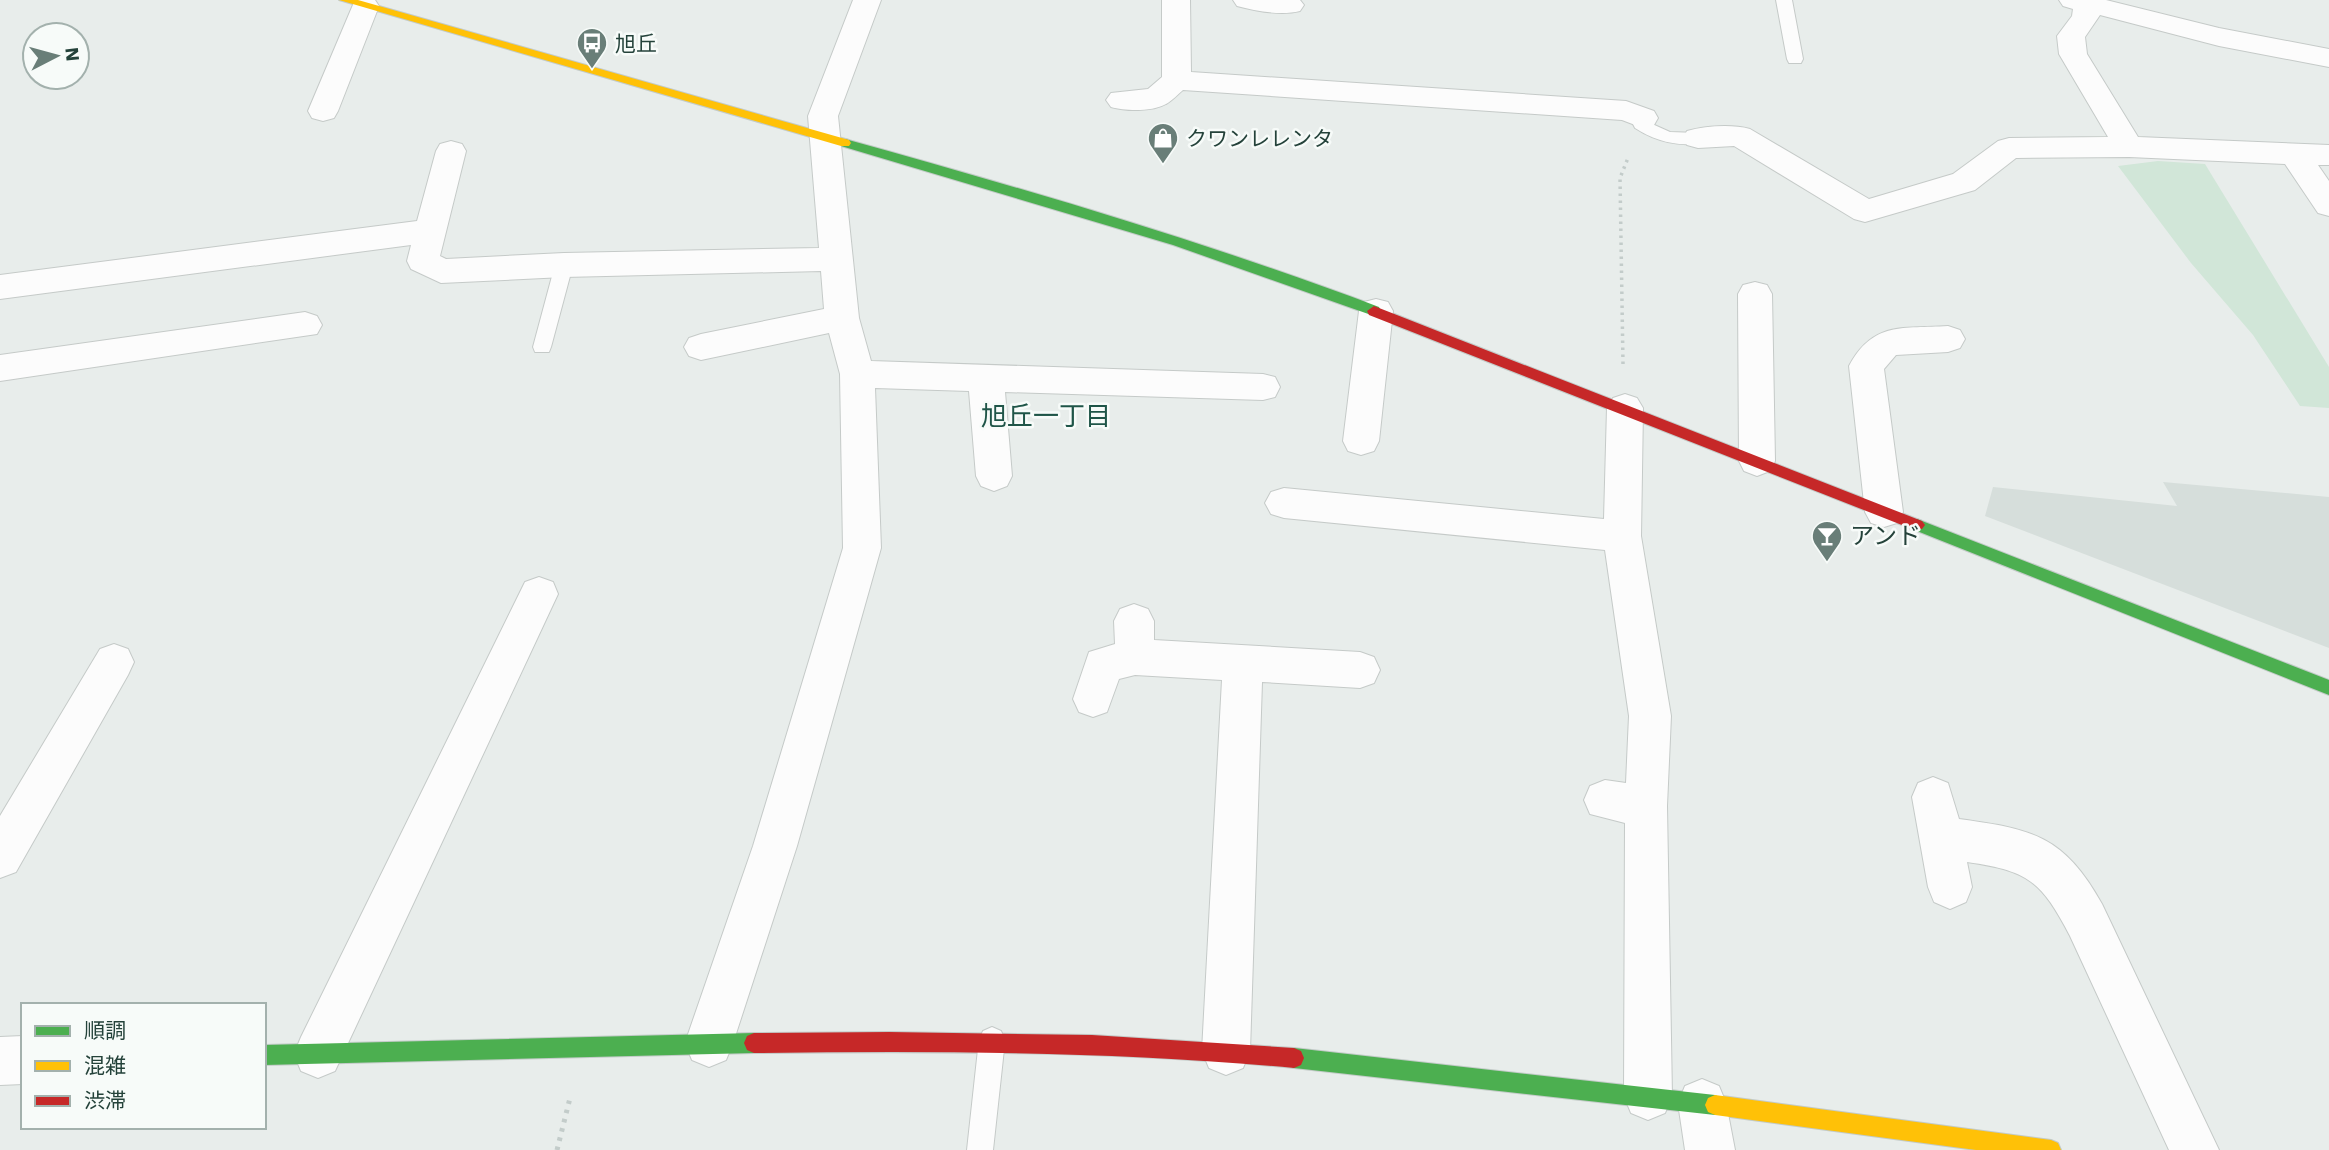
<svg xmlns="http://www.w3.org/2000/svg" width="2329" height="1150" font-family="'Work Sans','Noto Sans JP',sans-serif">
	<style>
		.built { fill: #d6dedb }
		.green { fill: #d1e6d8 }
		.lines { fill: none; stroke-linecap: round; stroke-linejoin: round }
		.lane-casing { stroke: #c5cac8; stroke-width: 2 }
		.street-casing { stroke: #c5cac8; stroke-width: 2 }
		.fast-casing { stroke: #c3cbc8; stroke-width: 2 }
		.slow-casing { stroke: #c3cbc8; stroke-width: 2 }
		.jam-casing { stroke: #c3cbc8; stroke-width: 2 }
		.path-far1 { stroke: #c3ccca; stroke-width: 3.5; stroke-dasharray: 2.5 4.5; stroke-linecap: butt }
		.path { stroke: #c3ccca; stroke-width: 5; stroke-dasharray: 3.5 6; stroke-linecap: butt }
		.lane { fill: #fcfcfc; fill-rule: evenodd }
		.street { fill: #fcfcfc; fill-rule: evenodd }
		.fast { fill: #4caf50; fill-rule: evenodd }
		.slow { fill: #ffc107; fill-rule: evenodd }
		.jam { fill: #c62828; fill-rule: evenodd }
		.labels { text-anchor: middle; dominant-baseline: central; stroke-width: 5; stroke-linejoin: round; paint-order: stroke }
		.far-poi-label { font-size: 21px; fill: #24423a; stroke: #f7fbf9; text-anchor: start }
		.poi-label { font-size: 24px; fill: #24423a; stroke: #f7fbf9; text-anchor: start }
		.neighbourhood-label { font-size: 26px; fill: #1f5548; stroke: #f7fbf9 }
	</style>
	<rect width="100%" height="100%" fill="#e8edeb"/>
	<path class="built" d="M 2163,482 L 2329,497 L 2329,648 L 1985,516 L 1993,487 L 2177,506 Z"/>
	<path class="green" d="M 2158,161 L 2205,164 L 2329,367 L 2329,408 L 2300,406 L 2253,335 L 2191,263 L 2118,166 Z"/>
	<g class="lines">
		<g class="lane-casing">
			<path id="lane" d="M 1776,0 L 1792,0 L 1803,59 L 1801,63 L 1789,63 L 1787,59 Z
				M 1641,119 L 1670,132 L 1698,133 L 1706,138 L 1704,142 C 1680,148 1655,141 1635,128 L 1633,124 L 1635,120 Z
				M 564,259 L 570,260 L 573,265 L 551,347 L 549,352 L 535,352 L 533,347 L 555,265 L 558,260 Z
				M 992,1027 L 1001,1031 L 1005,1040 L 993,1150 L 967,1150 L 979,1040 L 983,1031 Z"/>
		</g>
		<g class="street-casing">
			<path id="street" d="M 355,0 L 375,0 L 379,6 L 338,111 L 334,118 L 323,121 L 312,118 L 308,111 Z
				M 853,0 L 881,0 L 838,116 L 859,318 L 871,361 L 1263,374 L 1275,377 L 1280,387 L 1275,397 L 1263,400 L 1005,392 L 1012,476 L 1007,486 L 994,491 L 981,486 L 976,476 L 969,391 L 875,388 L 881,548 L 797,846 L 733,1043 L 726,1060 L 709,1067 L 692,1060 L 685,1043 L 753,846 L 843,548 L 840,374 L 829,333 L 701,360 L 689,356 L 684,347 L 689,338 L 701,334 L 824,309 L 821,271 L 564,277 L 441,283 L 411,269 L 407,261 L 411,245 L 0,299 L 0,275 L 417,221 L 436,151 L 440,144 L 451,141 L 462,144 L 466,151 L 440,256 L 446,259 L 564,253 L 819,248 L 808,116 Z
				M 1162,0 L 1190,0 L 1191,72 L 1626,101 L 1654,111 L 1658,118 L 1654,125 L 1643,128 L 1622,120 L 1183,90 C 1178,94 1172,101 1166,104 C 1152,112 1125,111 1111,107 L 1106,100 L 1111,93 L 1148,89 L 1162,77 Z
				M 1233,0 L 1300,0 L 1304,5 L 1300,11 C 1281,16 1256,11 1237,6 Z
				M 2059,0 L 2106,0 L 2219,28 L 2329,49 L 2329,67 L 2219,46 L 2100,15 L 2085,37 L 2087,54 L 2138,137 L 2329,145 L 2329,165 L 2318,165 L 2329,181 L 2329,216 L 2318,213 L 2285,164 L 2129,157 L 2016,158 L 1975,190 L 1865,222 L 1854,219 L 1734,146 L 1698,148 L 1687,145 L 1683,138 L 1687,131 C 1706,126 1731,124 1750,129 L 1869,199 L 1953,174 L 1998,141 L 2009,138 L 2108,137 L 2059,54 L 2057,36 L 2072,16 L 2073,9 L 2063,6 Z
				M 1755,282 L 1767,285 L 1772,294 L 1775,461 L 1770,471 L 1757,476 L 1744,471 L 1739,461 L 1738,294 L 1743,285 Z
				M 1376,299 L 1388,302 L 1393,311 L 1379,441 L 1374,451 L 1361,455 L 1348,451 L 1343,441 L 1359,311 L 1364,302 Z
				M 305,312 L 317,316 L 322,325 L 317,334 L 0,381 L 0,355 Z
				M 1948,326 L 1960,330 L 1965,339 L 1960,348 L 1948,352 L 1896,355 L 1884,369 L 1903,512 L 1897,523 L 1884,527 L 1871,523 L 1865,512 L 1849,366 C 1873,321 1903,329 1948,326 Z
				M 1625,394 L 1637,398 L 1643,408 L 1641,536 L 1671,716 L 1667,806 L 1672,1096 L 1665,1113 L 1648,1120 L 1631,1113 L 1624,1096 L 1625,823 L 1590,814 L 1584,800 L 1590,786 L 1605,780 L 1626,783 L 1629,716 L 1605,550 L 1284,518 L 1271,514 L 1265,503 L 1271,492 L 1284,488 L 1604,519 L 1607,408 L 1613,398 Z
				M 539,577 L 553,582 L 558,594 L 335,1071 L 318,1078 L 301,1071 L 294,1054 L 301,1037 L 525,582 Z
				M 1134,604 L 1148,609 L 1154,621 L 1154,640 L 1360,652 L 1374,657 L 1380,670 L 1374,683 L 1360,688 L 1262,682 L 1250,1051 L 1243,1068 L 1226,1075 L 1209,1068 L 1202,1051 L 1222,680 L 1135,675 L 1119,679 L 1107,712 L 1093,717 L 1079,712 L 1073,699 L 1089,652 L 1115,644 L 1114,621 L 1120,609 Z
				M 114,644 L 128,649 L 134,662 L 128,675 L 16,872 L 0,878 L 0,816 L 100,649 Z
				M 1933,777 L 1948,783 L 1959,819 C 2033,829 2064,836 2102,904 L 2219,1150 L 2169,1150 L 2070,936 C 2041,881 2029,871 1967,862 L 1972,887 L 1966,902 L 1950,909 L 1934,902 L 1928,887 L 1912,797 L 1918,783 Z
				M 23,1036 L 23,1084 L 0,1085 L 0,1037 Z
				M 1702,1079 L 1719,1086 L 1726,1103 L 1735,1150 L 1685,1150 L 1678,1103 L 1685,1086 Z"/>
		</g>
		<g class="fast-casing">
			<path id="fast" d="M 845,139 C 1025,189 1204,241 1379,307 L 1381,311 L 1374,316 L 1173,245 L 841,146 L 841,140 Z
				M 1917,519 L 2329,680 L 2329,695 L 1912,529 L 1909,525 L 1912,521 Z
				M 754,1033 L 761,1036 L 764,1043 L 761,1050 L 754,1053 L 264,1065 L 264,1045 Z
				M 1294,1048 L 1715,1095 L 1722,1098 L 1725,1105 L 1722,1112 L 1715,1115 L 1294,1068 L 1287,1065 L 1284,1058 L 1287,1051 Z"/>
		</g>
		<g class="slow-casing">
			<path id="slow" d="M 339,0 L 358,0 L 849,140 L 851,143 L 849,146 L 841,146 Z
				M 1715,1095 L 2051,1140 L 2058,1143 L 2061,1150 L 1976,1150 L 1715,1115 L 1708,1112 L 1705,1105 L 1708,1098 Z"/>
		</g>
		<g class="jam-casing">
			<path id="jam" d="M 1374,306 L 1922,521 L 1925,525 L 1922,529 L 1912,529 L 1369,315 L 1367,311 Z
				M 889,1032 L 1092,1035 L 1294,1048 L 1301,1051 L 1304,1058 L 1301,1065 L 1294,1068 C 1114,1051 934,1051 754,1053 L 747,1050 L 744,1043 L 747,1036 L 754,1033 Z"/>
		</g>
		<path class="path-far1" d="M 1623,364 L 1620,178 L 1628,158"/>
		<path class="path" d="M 557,1150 L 570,1098"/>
		<use href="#lane" class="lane"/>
		<use href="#street" class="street"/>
		<use href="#fast" class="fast"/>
		<use href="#slow" class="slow"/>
		<use href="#jam" class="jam"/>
	</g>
	<defs>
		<g id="bus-pin" transform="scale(1.575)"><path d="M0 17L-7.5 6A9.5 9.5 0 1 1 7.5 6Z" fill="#697e78" stroke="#f7fbf9"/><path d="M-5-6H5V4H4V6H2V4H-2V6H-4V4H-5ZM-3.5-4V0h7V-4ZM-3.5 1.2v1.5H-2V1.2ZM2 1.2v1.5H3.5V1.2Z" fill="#fff"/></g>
		<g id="shop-pin" transform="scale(1.575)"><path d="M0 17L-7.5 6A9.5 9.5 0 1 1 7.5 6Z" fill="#697e78" stroke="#f7fbf9"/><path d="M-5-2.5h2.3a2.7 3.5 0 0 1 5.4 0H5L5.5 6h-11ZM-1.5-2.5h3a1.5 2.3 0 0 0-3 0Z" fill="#fff"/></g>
		<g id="bar-pin" transform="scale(1.575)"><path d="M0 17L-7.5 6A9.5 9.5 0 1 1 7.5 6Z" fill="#697e78" stroke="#f7fbf9"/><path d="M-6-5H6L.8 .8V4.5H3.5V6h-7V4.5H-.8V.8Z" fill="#fff"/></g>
	</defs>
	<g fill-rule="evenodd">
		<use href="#bus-pin" x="592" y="43"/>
		<use href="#shop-pin" x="1163" y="138"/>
		<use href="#bar-pin" x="1827" y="536"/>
	</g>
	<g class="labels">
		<g class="far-poi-label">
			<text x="615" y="43">旭丘</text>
			<text x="1186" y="138">クワンレレンタ</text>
		</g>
		<g class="poi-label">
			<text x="1850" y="536">アンド</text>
		</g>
		<g class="neighbourhood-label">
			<text x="1046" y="416">旭丘一丁目</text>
		</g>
	</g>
	<rect x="21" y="1003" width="245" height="126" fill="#f7fbf9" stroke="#a3b1ad" stroke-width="2"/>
	<rect x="35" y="1026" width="35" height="10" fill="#4caf50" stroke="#a3b1ad" stroke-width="2"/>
	<text x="84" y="1038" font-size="21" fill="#24423a">順調</text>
	<rect x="35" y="1061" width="35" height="10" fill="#ffc107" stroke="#a3b1ad" stroke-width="2"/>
	<text x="84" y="1073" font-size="21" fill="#24423a">混雑</text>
	<rect x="35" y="1096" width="35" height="10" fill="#c62828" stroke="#a3b1ad" stroke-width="2"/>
	<text x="84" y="1108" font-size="21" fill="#24423a">渋滞</text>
	<g transform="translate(56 56) rotate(84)"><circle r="33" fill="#f7fbf9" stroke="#a3b1ad" stroke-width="2"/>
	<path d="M0-5L12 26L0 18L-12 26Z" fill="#697e78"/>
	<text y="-10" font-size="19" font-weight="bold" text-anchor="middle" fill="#24423a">N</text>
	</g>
</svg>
